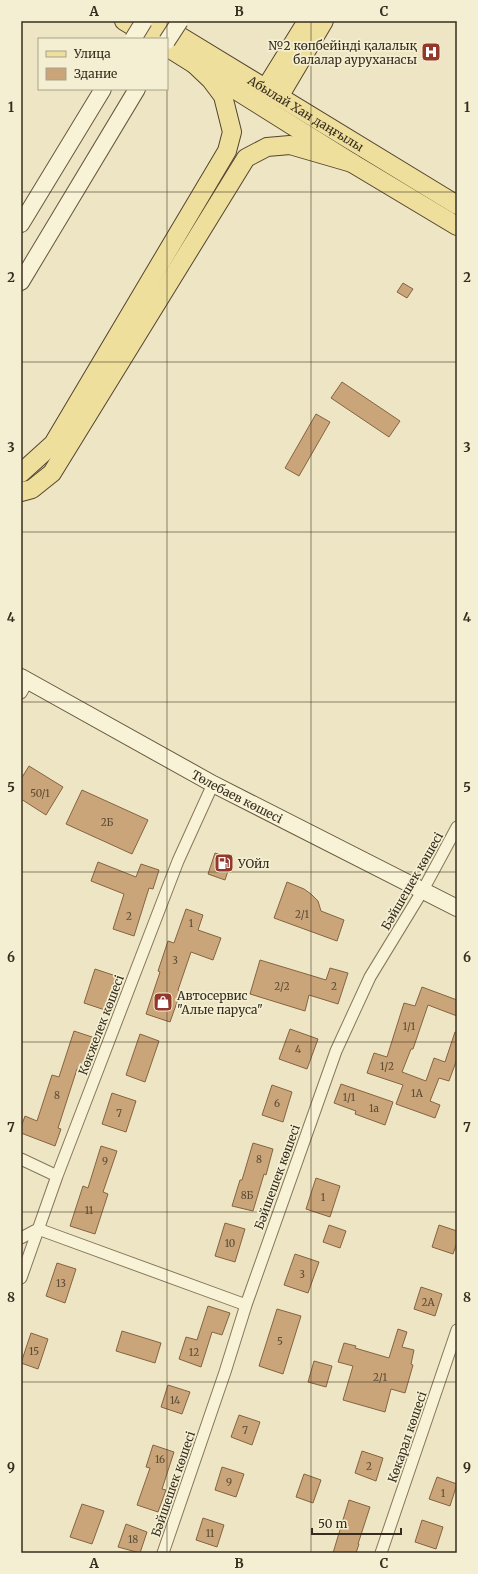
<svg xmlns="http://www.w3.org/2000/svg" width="478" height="1574" font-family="Merriweather,serif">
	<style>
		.building { fill: #caa57a; stroke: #856441 }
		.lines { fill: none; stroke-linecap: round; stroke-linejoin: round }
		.street-casing { stroke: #87775a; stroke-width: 13 }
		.secondary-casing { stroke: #68583e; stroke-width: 18 }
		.primary-casing { stroke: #54452f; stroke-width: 20 }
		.street { stroke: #f8f2d6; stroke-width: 11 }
		.secondary { stroke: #f8f2d6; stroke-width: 16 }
		.primary { stroke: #efdf9c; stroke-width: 18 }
		.secondary-bridge-casing { stroke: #68583e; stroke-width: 18; stroke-linecap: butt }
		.secondary-bridge { stroke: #f8f2d6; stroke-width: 16 }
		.grid { fill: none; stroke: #372d1e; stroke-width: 1; stroke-opacity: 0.55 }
		.labels { text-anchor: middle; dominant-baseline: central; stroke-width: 3.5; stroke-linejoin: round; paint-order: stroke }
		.number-label { font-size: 10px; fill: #5c4b35 }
		.poi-label { font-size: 12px; fill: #372d1e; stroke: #f4efd2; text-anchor: start }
		.street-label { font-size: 12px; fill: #372d1e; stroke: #f4efd2 }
		.neatline { fill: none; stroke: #372d1e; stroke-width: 1.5 }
		.grid-label { font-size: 13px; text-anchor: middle; font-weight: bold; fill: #372d1e }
	</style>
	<rect width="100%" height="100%" fill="#ede5c3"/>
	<path class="building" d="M 403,283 L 413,289 L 407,298 L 397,292 Z
		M 342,382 L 400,421 L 389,437 L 331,398 Z
		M 316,414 L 330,422 L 299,476 L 285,468 Z
		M 29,766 L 63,787 L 46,815 L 21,799 L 21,779 Z
		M 82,790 L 148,820 L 132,854 L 66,824 Z
		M 215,853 L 232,859 L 225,880 L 208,874 Z
		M 98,862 L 136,877 L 141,864 L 159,870 L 153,889 L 149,888 L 134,936 L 113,929 L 124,894 L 91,881 Z
		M 287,882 L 304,889 L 311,894 L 318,901 L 321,911 L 344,920 L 337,941 L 274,918 Z
		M 186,909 L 203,915 L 198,930 L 221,938 L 213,960 L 191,952 L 178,990 L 181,991 L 170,1022 L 146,1014 L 160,972 L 158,971 L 168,941 L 174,943 Z
		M 260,960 L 326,980 L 330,968 L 348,973 L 338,1004 L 309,995 L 305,1011 L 250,994 Z
		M 95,969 L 116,976 L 105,1010 L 84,1003 Z
		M 422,987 L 457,1000 L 457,1016 L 428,1005 L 413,1049 L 411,1049 L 402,1072 L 426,1081 L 434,1058 L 445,1062 L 455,1032 L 457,1032 L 457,1059 L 449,1081 L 439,1078 L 430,1101 L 440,1105 L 435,1118 L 396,1104 L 403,1085 L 367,1073 L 374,1053 L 387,1057 L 404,1003 L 415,1006 Z
		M 290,1029 L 318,1039 L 307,1069 L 279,1059 Z
		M 74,1031 L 95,1038 L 84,1071 L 77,1069 L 58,1128 L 61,1129 L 55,1146 L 21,1133 L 21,1127 L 25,1116 L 37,1121 L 52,1075 L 59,1077 Z
		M 140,1034 L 159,1041 L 145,1082 L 126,1075 Z
		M 341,1084 L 393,1102 L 385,1125 L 355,1114 L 356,1111 L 334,1103 Z
		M 272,1085 L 292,1092 L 283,1122 L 262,1115 Z
		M 112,1093 L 136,1101 L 126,1132 L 102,1124 Z
		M 253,1143 L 273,1149 L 266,1175 L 264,1174 L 253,1211 L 232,1206 L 240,1180 L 242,1180 Z
		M 101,1146 L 117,1151 L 103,1192 L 108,1194 L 95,1234 L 70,1226 L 83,1186 L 88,1188 Z
		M 316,1178 L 340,1186 L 330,1217 L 306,1209 Z
		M 225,1223 L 245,1229 L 235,1262 L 215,1256 Z
		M 329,1225 L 346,1231 L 340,1248 L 323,1242 Z
		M 439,1225 L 457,1231 L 457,1242 L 453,1254 L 432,1247 Z
		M 295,1254 L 319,1262 L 308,1293 L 284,1285 Z
		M 57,1263 L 76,1269 L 65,1303 L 46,1296 Z
		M 421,1287 L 442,1294 L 435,1316 L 414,1309 Z
		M 208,1306 L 230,1313 L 222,1335 L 212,1332 L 201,1367 L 179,1359 L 186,1337 L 197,1340 Z
		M 277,1309 L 301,1316 L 283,1374 L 259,1366 Z
		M 398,1329 L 407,1332 L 402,1347 L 414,1350 L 411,1364 L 413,1365 L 405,1393 L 391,1389 L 385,1412 L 343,1400 L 353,1366 L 338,1362 L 344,1343 L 356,1346 L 355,1348 L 389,1358 Z
		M 122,1331 L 161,1343 L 155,1363 L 116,1351 Z
		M 31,1333 L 48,1339 L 38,1369 L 21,1363 Z
		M 314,1361 L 332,1366 L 326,1387 L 308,1382 Z
		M 168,1385 L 190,1392 L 182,1414 L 161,1407 Z
		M 239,1415 L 260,1422 L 252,1445 L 231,1437 Z
		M 153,1445 L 174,1452 L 162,1489 L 166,1490 L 158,1512 L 137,1505 L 150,1468 L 146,1467 Z
		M 362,1451 L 383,1458 L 376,1481 L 355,1473 Z
		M 222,1467 L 244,1474 L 236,1497 L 215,1490 Z
		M 304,1474 L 321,1480 L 313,1503 L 296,1497 Z
		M 437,1477 L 457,1484 L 450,1506 L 429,1499 Z
		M 349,1500 L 370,1507 L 358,1544 L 359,1544 L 356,1553 L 333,1553 Z
		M 82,1504 L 104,1511 L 92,1544 L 70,1537 Z
		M 203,1518 L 224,1525 L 217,1547 L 196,1540 Z
		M 422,1520 L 443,1527 L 436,1549 L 415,1542 Z
		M 126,1524 L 147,1532 L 140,1553 L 118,1547 Z"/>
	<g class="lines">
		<g class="street-casing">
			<path id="street" d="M 21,693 L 28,681
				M 21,1159 L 57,1176
				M 21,1238 L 38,1229 L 246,1305
				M 21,1278 L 57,1176 L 178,861 L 213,784
				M 163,1553 L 225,1372 L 246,1305 L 336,1051 L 370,977 L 423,890 L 457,827
				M 381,1553 L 457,1330"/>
		</g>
		<g class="secondary-casing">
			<g id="secondary">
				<path d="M 21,224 L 103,89"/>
				<path d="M 21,282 L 137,89"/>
				<path id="s1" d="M 21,677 L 213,784 L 457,908"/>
			</g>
		</g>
		<g class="primary-casing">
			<g id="primary">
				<path d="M 124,21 L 154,39"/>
				<path id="s2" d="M 155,21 L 457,205"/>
				<path d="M 167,47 L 352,163 L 457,226"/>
				<path d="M 265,89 L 307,21"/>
				<path d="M 279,97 L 324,21"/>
				<path d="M 21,473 L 53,444 L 227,151 L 232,132 L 223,96 L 211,80 L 191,61"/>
				<path d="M 21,492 L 32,489 L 52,473 L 246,158 L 267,147 L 290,145 L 352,163"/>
			</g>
		</g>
		<use href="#street" class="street"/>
		<use href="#secondary" class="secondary"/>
		<use href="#primary" class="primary"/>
		<g class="secondary-bridge-casing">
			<path id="secondary-bridge" d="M 133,39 L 144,21
				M 167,41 L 180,21"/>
		</g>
		<use href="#secondary-bridge" class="secondary-bridge"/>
	</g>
	<path class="grid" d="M 167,21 L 167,39M 311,21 L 311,1553M 167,89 L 167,1553M 21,192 L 457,192M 21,362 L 457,362M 21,532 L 457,532M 21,702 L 457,702M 21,872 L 457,872M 21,1042 L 457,1042M 21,1212 L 457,1212M 21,1382 L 457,1382"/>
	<defs>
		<g id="hospital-square" transform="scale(1)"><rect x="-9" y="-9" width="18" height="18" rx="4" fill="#94382c" stroke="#f4efd2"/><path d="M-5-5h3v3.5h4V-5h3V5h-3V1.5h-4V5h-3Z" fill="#fff"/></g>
		<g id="fuel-square" transform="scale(1)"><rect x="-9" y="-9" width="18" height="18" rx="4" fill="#94382c" stroke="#f4efd2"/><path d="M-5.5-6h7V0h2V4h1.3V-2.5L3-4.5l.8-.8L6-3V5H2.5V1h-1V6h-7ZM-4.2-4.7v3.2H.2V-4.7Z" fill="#fff"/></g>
		<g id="shop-square" transform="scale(1)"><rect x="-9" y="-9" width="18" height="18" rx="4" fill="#94382c" stroke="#f4efd2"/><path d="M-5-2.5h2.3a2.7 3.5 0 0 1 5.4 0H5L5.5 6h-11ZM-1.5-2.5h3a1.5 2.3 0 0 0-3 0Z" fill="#fff"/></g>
	</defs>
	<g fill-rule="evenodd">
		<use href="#hospital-square" x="431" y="52"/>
		<use href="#fuel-square" x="224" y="863"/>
		<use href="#shop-square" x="163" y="1002"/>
	</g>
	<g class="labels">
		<g class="number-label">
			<text x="40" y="793">50/1</text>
			<text x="107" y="822">2Б</text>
			<text x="302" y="914">2/1</text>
			<text x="129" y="916">2</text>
			<text x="191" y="923">1</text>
			<text x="175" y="960">3</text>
			<text x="282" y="986">2/2</text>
			<text x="334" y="986">2</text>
			<text x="409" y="1026">1/1</text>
			<text x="298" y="1049">4</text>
			<text x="387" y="1066">1/2</text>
			<text x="417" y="1093">1А</text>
			<text x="57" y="1095">8</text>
			<text x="349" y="1097">1/1</text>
			<text x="277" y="1103">6</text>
			<text x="374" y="1108">1а</text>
			<text x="119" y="1113">7</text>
			<text x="259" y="1159">8</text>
			<text x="105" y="1161">9</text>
			<text x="247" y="1195">8Б</text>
			<text x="323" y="1197">1</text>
			<text x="89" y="1210">11</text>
			<text x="230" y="1243">10</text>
			<text x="302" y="1274">3</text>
			<text x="61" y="1283">13</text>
			<text x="428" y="1302">2А</text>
			<text x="280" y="1341">5</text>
			<text x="34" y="1351">15</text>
			<text x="194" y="1352">12</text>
			<text x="380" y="1377">2/1</text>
			<text x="175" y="1400">14</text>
			<text x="245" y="1430">7</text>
			<text x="160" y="1459">16</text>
			<text x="369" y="1466">2</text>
			<text x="229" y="1482">9</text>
			<text x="443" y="1493">1</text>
			<text x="210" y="1533">11</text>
			<text x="133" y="1539">18</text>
		</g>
		<g class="poi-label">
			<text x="417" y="45" text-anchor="end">№2 көпбейінді қалалық<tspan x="417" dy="14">балалар ауруханасы</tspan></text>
			<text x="238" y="863">УОйл</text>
			<text x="177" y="995">Автосервис<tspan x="177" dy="14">"Алые паруса"</tspan></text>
		</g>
		<g class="street-label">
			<text stroke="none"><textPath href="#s2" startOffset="177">Абылай Хан даңғылы</textPath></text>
			<text stroke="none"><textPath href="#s1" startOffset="247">Төлебаев көшесі</textPath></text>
			<text transform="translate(412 881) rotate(-60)">Бәйшешек көшесі</text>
			<text transform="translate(101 1025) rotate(-69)">Көкжелек көшесі</text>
			<text transform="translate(277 1177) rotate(-70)">Бәйшешек көшесі</text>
			<text transform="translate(407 1437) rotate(-71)">Көкарал көшесі</text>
			<text transform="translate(173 1484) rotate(-71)">Бәйшешек көшесі</text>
		</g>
	</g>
	<rect width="478" height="1574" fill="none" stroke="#f4efd2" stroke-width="44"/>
	<rect x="38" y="38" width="130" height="52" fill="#f4efd2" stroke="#a8a18a"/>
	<rect x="46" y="51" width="20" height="6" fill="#efdf9c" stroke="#a8a18a"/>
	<text x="74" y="58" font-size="12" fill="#372d1e">Улица</text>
	<rect x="46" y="68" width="20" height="12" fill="#caa57a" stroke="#a8a18a"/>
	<text x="74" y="78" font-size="12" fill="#372d1e">Здание</text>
	<path d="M312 1528v6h89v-6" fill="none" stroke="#372d1e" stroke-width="2"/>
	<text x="318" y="1528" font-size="12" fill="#372d1e" stroke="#f4efd2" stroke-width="3" paint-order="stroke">50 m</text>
	<rect x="22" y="22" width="434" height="1530" class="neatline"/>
	<g class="grid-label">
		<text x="94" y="16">A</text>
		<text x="239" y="16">B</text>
		<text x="384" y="16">C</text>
		<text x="11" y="112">1</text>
		<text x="467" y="112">1</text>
		<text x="11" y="282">2</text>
		<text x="467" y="282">2</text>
		<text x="11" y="452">3</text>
		<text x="467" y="452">3</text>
		<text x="11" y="622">4</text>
		<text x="467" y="622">4</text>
		<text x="11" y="792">5</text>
		<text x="467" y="792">5</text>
		<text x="11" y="962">6</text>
		<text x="467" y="962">6</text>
		<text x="11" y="1132">7</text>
		<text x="467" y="1132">7</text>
		<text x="11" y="1302">8</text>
		<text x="467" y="1302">8</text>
		<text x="11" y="1472">9</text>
		<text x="467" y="1472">9</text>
		<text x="94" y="1568">A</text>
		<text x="239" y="1568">B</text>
		<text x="384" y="1568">C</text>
	</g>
</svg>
